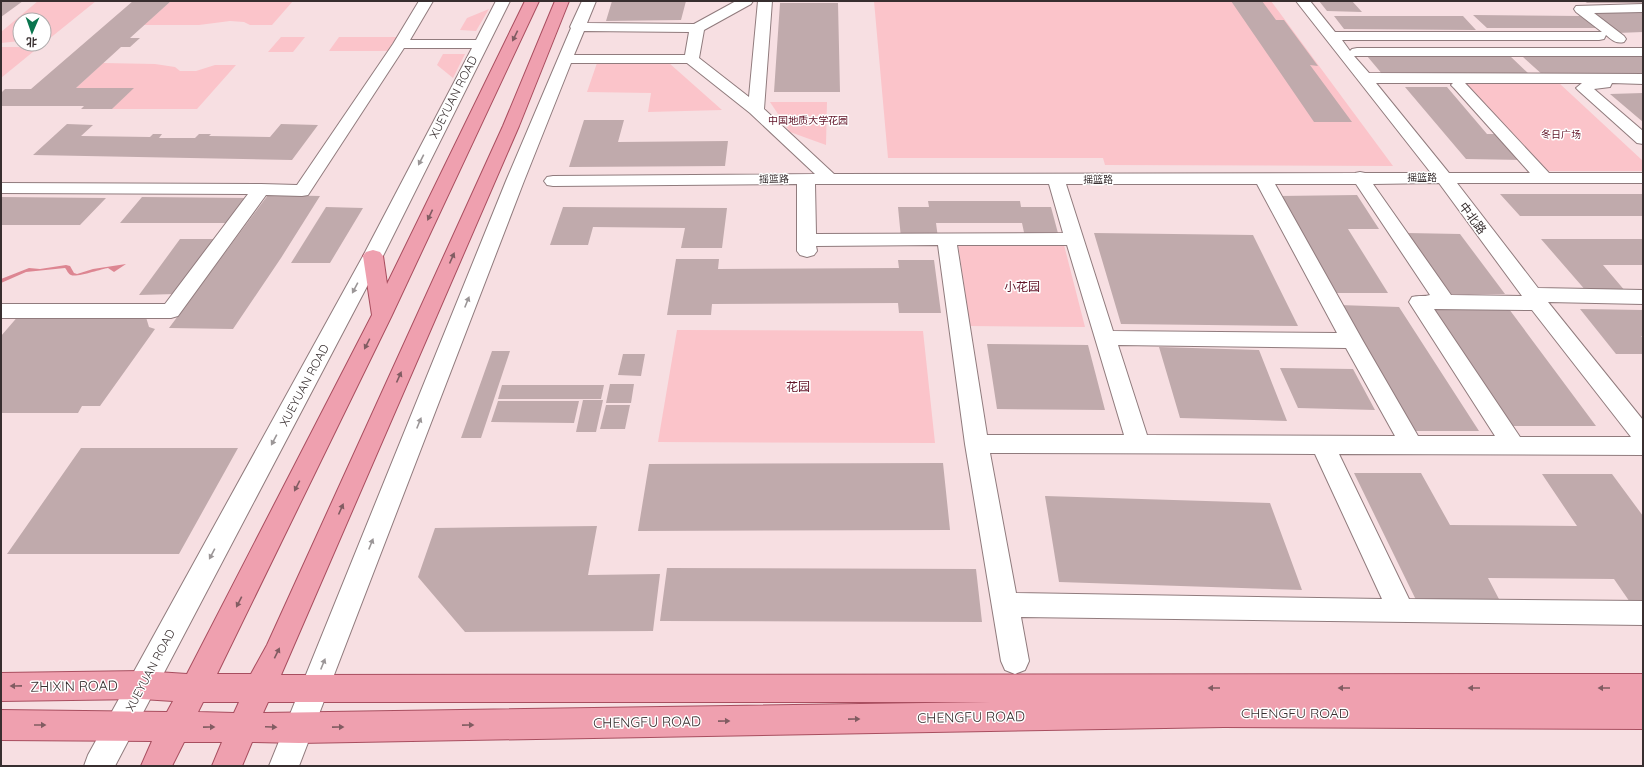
<svg xmlns="http://www.w3.org/2000/svg" width="1644" height="767" font-family="Quicksand,'Noto Sans SC',sans-serif">
	<style>
		.green { fill: #fbc4ca }
		.water { fill: #dd8692 }
		.building { fill: #c0aaac }
		.lines { fill: none; stroke-linecap: round; stroke-linejoin: round }
		.minor-casing { stroke: #907b7d; stroke-width: 2 }
		.major-casing { stroke: #a84e5f; stroke-width: 2 }
		.minor { fill: #fff; fill-rule: evenodd }
		.major { fill: #efa0af; fill-rule: evenodd }
		.oneway { fill: #815c62 }
		.oneway2 { fill: #9b9697 }
		.labels { text-anchor: middle; dominant-baseline: central; stroke-width: 3; stroke-linejoin: round; paint-order: stroke }
		.far-park-label { font-size: 10px; fill: #601327; stroke: #fff }
		.far-street-label { font-size: 10px; fill: #372e2f; stroke: #fff }
		.street-label { font-size: 12px; fill: #372e2f; stroke: #fff }
		.park-label { font-size: 12px; fill: #601327; stroke: #fff }
		.near-street-label { font-size: 14px; fill: #372e2f; stroke: #fff }
	</style>
	<rect width="100%" height="100%" fill="#f7dfe2"/>
	<path class="green" d="M 38,1 L 96,1 L 44,43 L 44,20 L 20,20 L 20,41 L 1,43 L 1,32 Z
		M 171,1 L 293,1 L 272,25 L 250,25 L 244,22 L 230,21 L 199,25 L 144,25 Z
		M 874,1 L 1271,1 L 1393,166 L 1105,165 L 1103,158 L 888,158 Z
		M 489,9 L 476,31 L 460,30 L 467,18 Z
		M 281,37 L 305,37 L 293,52 L 268,52 Z
		M 339,37 L 403,37 L 394,51 L 329,51 Z
		M 1,47 L 39,47 L 1,78 Z
		M 443,54 L 465,54 L 453,78 L 437,65 Z
		M 103,63 L 155,64 L 175,67 L 180,71 L 196,71 L 215,65 L 236,65 L 197,109 L 112,109 L 133,88 L 76,88 Z
		M 597,63 L 669,63 L 722,110 L 648,112 L 651,93 L 587,92 Z
		M 1464,82 L 1559,83 L 1643,161 L 1643,171 L 1546,171 Z
		M 770,102 L 827,102 L 826,145 L 790,132 Z
		M 958,244 L 1064,245 L 1085,327 L 970,326 Z
		M 677,330 L 923,331 L 935,443 L 658,442 Z"/>
	<path class="water" d="M 126,264 L 114,272 L 108,268 C 101,269 76,278 71,275 C 68,274 67,270 65,268 L 26,272 L 1,283 L 1,279 L 29,268 L 40,269 L 66,265 L 70,266 L 74,273 L 77,274 L 93,269 Z"/>
	<path class="building" d="M 1,1 L 23,1 L 1,17 Z
		M 133,1 L 171,1 L 130,38 L 140,38 L 130,47 L 121,47 L 76,88 L 134,88 L 112,109 L 81,109 L 84,106 L 1,106 L 1,93 L 5,89 L 31,89 Z
		M 612,1 L 686,1 L 681,20 L 606,21 Z
		M 1231,1 L 1262,1 L 1276,20 L 1284,20 L 1318,66 L 1310,65 L 1352,122 L 1314,122 Z
		M 1319,1 L 1352,1 L 1362,12 L 1327,11 Z
		M 1584,1 L 1643,1 L 1643,3 L 1587,3 Z
		M 780,3 L 838,3 L 840,92 L 774,92 Z
		M 1590,11 L 1643,11 L 1643,32 L 1617,33 Z
		M 1473,15 L 1580,16 L 1596,28 L 1487,28 Z
		M 1334,16 L 1463,16 L 1476,30 L 1344,29 Z
		M 1367,56 L 1510,56 L 1531,76 L 1383,75 Z
		M 1523,57 L 1643,57 L 1643,76 L 1544,76 Z
		M 1405,87 L 1447,87 L 1487,134 L 1501,134 L 1524,160 L 1466,159 Z
		M 1643,93 L 1643,122 L 1610,94 Z
		M 584,120 L 624,120 L 618,142 L 728,141 L 725,166 L 569,167 Z
		M 67,124 L 93,125 L 81,136 L 150,137 L 153,134 L 162,134 L 159,138 L 195,138 L 199,134 L 211,134 L 209,136 L 270,137 L 281,124 L 318,125 L 292,160 L 33,155 Z
		M 1500,194 L 1643,194 L 1643,216 L 1520,216 Z
		M 268,195 L 320,196 L 281,258 L 233,329 L 169,328 Z
		M 1357,195 L 1379,229 L 1348,229 L 1388,293 L 1332,293 L 1279,196 Z
		M 1,197 L 106,198 L 80,225 L 1,225 Z
		M 142,197 L 248,198 L 230,223 L 120,223 Z
		M 928,201 L 1020,201 L 1021,207 L 1051,207 L 1059,237 L 1025,237 L 1022,223 L 936,223 L 938,238 L 901,238 L 898,207 L 929,207 Z
		M 326,207 L 363,208 L 330,263 L 291,263 Z
		M 563,207 L 727,208 L 722,248 L 681,248 L 685,228 L 593,227 L 588,245 L 550,245 Z
		M 1094,233 L 1253,235 L 1298,326 L 1121,324 Z
		M 1407,233 L 1460,234 L 1505,294 L 1451,294 Z
		M 180,239 L 217,239 L 176,294 L 139,295 Z
		M 1541,239 L 1643,239 L 1643,265 L 1603,265 L 1626,292 L 1587,292 Z
		M 676,259 L 719,259 L 718,269 L 899,268 L 898,260 L 934,260 L 941,313 L 899,313 L 898,303 L 712,304 L 711,315 L 667,315 Z
		M 1339,305 L 1399,307 L 1479,431 L 1414,431 Z
		M 1429,309 L 1509,309 L 1596,426 L 1506,426 Z
		M 1580,309 L 1643,310 L 1643,336 L 1641,336 L 1643,338 L 1643,354 L 1616,354 Z
		M 20,314 L 145,314 L 149,327 L 155,329 L 100,406 L 82,406 L 78,413 L 1,413 L 1,336 Z
		M 987,344 L 1088,345 L 1105,410 L 997,409 Z
		M 1159,347 L 1259,350 L 1287,421 L 1180,418 Z
		M 492,351 L 510,351 L 481,438 L 461,438 Z
		M 623,354 L 645,354 L 641,376 L 618,375 Z
		M 1280,368 L 1353,369 L 1375,410 L 1298,408 Z
		M 610,384 L 634,384 L 631,403 L 606,403 Z
		M 502,385 L 604,385 L 601,399 L 498,399 Z
		M 583,400 L 603,400 L 596,432 L 576,432 Z
		M 498,401 L 579,401 L 574,423 L 491,422 Z
		M 606,405 L 630,405 L 625,429 L 600,429 Z
		M 81,448 L 238,448 L 179,554 L 7,554 Z
		M 943,463 L 950,530 L 638,531 L 649,464 Z
		M 1354,473 L 1421,473 L 1450,525 L 1577,526 L 1542,474 L 1612,474 L 1643,516 L 1643,608 L 1634,608 L 1614,579 L 1488,578 L 1501,603 L 1417,602 Z
		M 1045,496 L 1270,503 L 1302,590 L 1059,582 Z
		M 597,526 L 588,575 L 660,574 L 653,631 L 465,632 L 418,577 L 435,528 Z
		M 667,568 L 976,569 L 982,622 L 660,621 Z"/>
	<g class="lines">
		<g class="minor-casing">
			<path id="minor" d="M 419,1 L 433,1 L 410,40 L 476,40 L 496,1 L 510,1 L 383,256 L 115,766 L 84,766 L 88,755 L 363,256 L 472,48 L 404,48 L 308,195 L 302,196 L 266,195 L 178,316 L 171,318 L 1,318 L 1,304 L 165,304 L 248,194 L 1,193 L 1,183 L 261,184 L 297,185 L 393,44 Z
				M 582,1 L 596,1 L 587,23 L 694,24 L 736,1 L 753,1 L 751,4 L 704,30 L 699,58 L 749,97 L 758,1 L 772,1 L 764,109 L 834,174 L 1355,173 L 1360,172 L 1365,173 L 1431,173 L 1296,1 L 1310,1 L 1335,32 L 1602,32 L 1576,12 L 1574,9 L 1576,6 L 1643,4 L 1643,12 L 1594,13 L 1624,36 L 1626,39 L 1624,42 C 1616,44 1612,40 1606,35 L 1604,39 L 1599,40 L 1342,40 L 1350,51 L 1352,49 L 1357,48 L 1643,48 L 1643,56 L 1354,56 L 1369,73 L 1643,74 L 1643,84 L 1612,83 L 1610,87 L 1594,89 L 1643,131 L 1643,144 L 1637,143 L 1579,91 L 1576,88 L 1582,83 L 1465,83 L 1549,173 L 1643,173 L 1643,183 L 1457,183 L 1538,288 L 1643,290 L 1643,304 L 1548,302 L 1643,420 L 1643,455 L 1339,454 L 1409,599 L 1643,601 L 1643,625 L 1021,617 L 1029,661 L 1025,670 L 1015,674 L 1005,670 L 1001,661 L 965,444 L 938,245 L 816,246 L 817,251 L 814,255 L 807,257 L 800,255 L 797,251 L 797,184 L 553,186 L 547,185 L 544,181 L 547,177 L 553,176 L 815,174 L 750,113 L 687,63 L 571,63 L 524,181 L 299,766 L 269,766 L 506,181 L 571,28 L 570,27 ZM 584,31 L 689,32 L 685,55 L 574,55 ZM 1376,83 L 1453,83 L 1451,85 L 1454,88 L 1530,173 L 1449,173 ZM 1439,183 L 1522,296 L 1451,295 L 1373,184 ZM 815,184 L 1049,184 L 1063,233 L 816,234 ZM 1066,184 L 1257,184 L 1337,333 L 1113,331 ZM 1275,184 L 1356,184 L 1430,295 C 1424,297 1419,295 1412,297 L 1409,302 L 1495,436 L 1418,436 L 1363,341 ZM 957,245 L 1067,245 L 1124,435 L 987,435 ZM 1434,309 L 1532,310 L 1631,437 L 1520,437 ZM 1118,345 L 1346,348 L 1395,436 L 1147,435 ZM 990,453 L 1315,454 L 1382,599 L 1016,593 Z"/>
		</g>
		<g class="major-casing">
			<path id="major" d="M 525,1 L 539,1 L 392,315 L 217,674 L 251,674 L 267,645 L 503,126 L 555,1 L 569,1 L 519,126 L 281,675 L 1643,674 L 1643,729 L 1224,727 L 299,743 L 252,742 L 242,766 L 212,766 L 222,742 L 184,742 L 172,766 L 141,766 L 152,741 L 1,740 L 1,710 L 167,712 L 173,701 L 142,699 L 1,701 L 1,673 L 142,671 L 187,674 L 372,315 L 363,256 L 366,252 L 373,250 L 380,252 L 383,256 L 387,284 ZM 203,702 L 239,702 L 234,713 L 198,712 ZM 268,702 L 990,702 L 263,713 Z"/>
		</g>
		<use href="#minor" class="minor"/>
		<use href="#major" class="major"/>
	</g>
	<defs><path id="oneway-solid" d="M-6-.8H1V-3.2L6.5 0L1 3.2V.8H-6Z"/></defs>
	<g class="oneway">
		<use href="#oneway-solid" transform="translate(515 36) rotate(116)"/>
		<use href="#oneway-solid" transform="translate(430 215) rotate(115)"/>
		<use href="#oneway-solid" transform="translate(452 258) rotate(-66)"/>
		<use href="#oneway-solid" transform="translate(367 344) rotate(117)"/>
		<use href="#oneway-solid" transform="translate(399 377) rotate(-66)"/>
		<use href="#oneway-solid" transform="translate(297 486) rotate(117)"/>
		<use href="#oneway-solid" transform="translate(341 509) rotate(-66)"/>
		<use href="#oneway-solid" transform="translate(239 602) rotate(117)"/>
		<use href="#oneway-solid" transform="translate(277 653) rotate(-64)"/>
		<use href="#oneway-solid" transform="translate(16 686) rotate(179)"/>
		<use href="#oneway-solid" transform="translate(1214 688) rotate(-180)"/>
		<use href="#oneway-solid" transform="translate(1344 688) rotate(-180)"/>
		<use href="#oneway-solid" transform="translate(1474 688) rotate(-180)"/>
		<use href="#oneway-solid" transform="translate(1604 688) rotate(-180)"/>
		<use href="#oneway-solid" transform="translate(854 719) rotate(-1)"/>
		<use href="#oneway-solid" transform="translate(724 721) rotate(-1)"/>
		<use href="#oneway-solid" transform="translate(40 725)"/>
		<use href="#oneway-solid" transform="translate(468 725) rotate(-1)"/>
		<use href="#oneway-solid" transform="translate(209 727) rotate(-1)"/>
		<use href="#oneway-solid" transform="translate(271 727) rotate(2)"/>
		<use href="#oneway-solid" transform="translate(338 727) rotate(-1)"/>
	</g>
	<g class="oneway2">
		<use href="#oneway-solid" transform="translate(421 160) rotate(117)"/>
		<use href="#oneway-solid" transform="translate(355 288) rotate(118)"/>
		<use href="#oneway-solid" transform="translate(467 302) rotate(-68)"/>
		<use href="#oneway-solid" transform="translate(419 423) rotate(-68)"/>
		<use href="#oneway-solid" transform="translate(274 440) rotate(118)"/>
		<use href="#oneway-solid" transform="translate(371 544) rotate(-68)"/>
		<use href="#oneway-solid" transform="translate(212 554) rotate(118)"/>
		<use href="#oneway-solid" transform="translate(323 664) rotate(-68)"/>
	</g>
	<g class="labels">
		<g class="far-park-label">
			<text x="808" y="120">中国地质大学花园</text>
			<text x="1561" y="134">冬日广场</text>
		</g>
		<g class="far-street-label">
			<text x="1422" y="177">摇篮路</text>
			<text transform="translate(774 179) rotate(-1)">摇篮路</text>
			<text x="1098" y="179">摇篮路</text>
		</g>
		<g class="street-label">
			<text transform="translate(453 97) rotate(-63)">XUEYUAN ROAD</text>
			<text transform="translate(1473 218) rotate(53)">中北路</text>
			<text transform="translate(304 385) rotate(-62)">XUEYUAN ROAD</text>
			<text transform="translate(150 670) rotate(-62)">XUEYUAN ROAD</text>
		</g>
		<g class="park-label">
			<text x="1022" y="286">小花园</text>
			<text x="798" y="386">花园</text>
		</g>
		<g class="near-street-label">
			<text transform="translate(74 686) rotate(-1)">ZHIXIN ROAD</text>
			<text x="1295" y="713">CHENGFU ROAD</text>
			<text transform="translate(971 717) rotate(-1)">CHENGFU ROAD</text>
			<text transform="translate(647 722) rotate(-1)">CHENGFU ROAD</text>
		</g>
	</g>
	<rect width="1644" height="767" fill="none" stroke="#372e2f" stroke-width="4"/>
	<g transform="translate(32 32) rotate(182)"><circle r="19" fill="#ffffff" stroke="#afabac"/>
	<path d="M0-3L7 15L0 10L-7 15Z" fill="#0a754e"/>
	<text y="-6" font-size="11" font-weight="bold" text-anchor="middle" fill="#372e2f">北</text>
	</g>
</svg>
